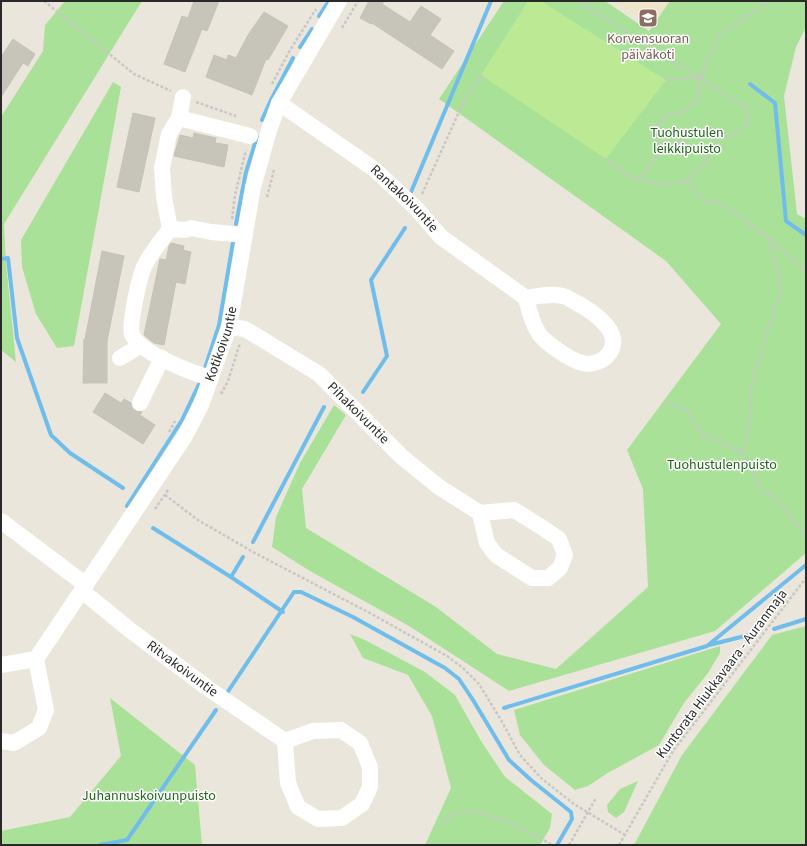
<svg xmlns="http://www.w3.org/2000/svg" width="807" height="846" font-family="'Source Sans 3',sans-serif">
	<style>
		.education { fill: #ede6cb }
		.green { fill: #a9e198 }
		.pitch { fill: #bbe994 }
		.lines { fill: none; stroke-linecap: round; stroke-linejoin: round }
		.stream { stroke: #70bdec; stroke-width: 4 }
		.building { fill: #c7c4ba; stroke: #c7c2b5 }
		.path { stroke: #c7c7c7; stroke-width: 2.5; stroke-dasharray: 3 2; stroke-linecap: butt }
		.minor { stroke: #fff; stroke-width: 16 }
		.labels { text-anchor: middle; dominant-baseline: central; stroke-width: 3; stroke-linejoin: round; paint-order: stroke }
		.education-label { font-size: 14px; fill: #785e54; stroke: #fff }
		.park-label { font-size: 14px; fill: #22651b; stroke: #fff }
		.street-label { font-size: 14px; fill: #292929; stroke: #fff }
	</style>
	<rect width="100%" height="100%" fill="#ebe6db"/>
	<path class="education" d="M 612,1 L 670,1 L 652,28 Z"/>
	<path class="green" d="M 65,1 L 142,1 L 4,224 L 6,263 L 16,362 L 1,350 L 1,117 L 43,51 L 45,25 Z
		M 504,1 L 605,1 L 649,31 L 670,1 L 806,1 L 806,27 L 796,47 L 784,96 L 797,214 L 806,219 L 806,553 L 715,631 L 509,691 L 409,626 L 310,571 L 272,547 L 276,517 L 300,463 L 334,405 L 346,415 L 302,489 L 306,528 L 436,607 L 497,654 L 556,669 L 648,587 L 643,489 L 627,450 L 721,324 L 666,261 L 439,99 Z
		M 113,82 L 121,87 L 74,346 L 57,348 L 36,314 L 22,267 L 21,240 Z
		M 806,626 L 806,845 L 634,845 L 682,755 L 772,635 Z
		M 350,634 L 365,640 L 425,672 L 455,695 L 481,741 L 505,777 L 552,814 L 550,828 L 540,845 L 425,845 L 451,788 L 432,716 L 408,675 L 363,658 Z
		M 720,646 L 720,653 L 708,673 L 684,703 L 659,745 L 606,774 L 588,786 L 575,790 L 544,765 L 520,735 L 514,710 Z
		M 110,698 L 195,765 L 202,845 L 1,845 L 1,831 L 70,817 L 121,756 Z
		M 638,781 L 624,812 L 616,818 L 608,812 L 607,805 L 620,789 Z"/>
	<path class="pitch" d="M 528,1 L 541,1 L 666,80 L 606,159 L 481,75 Z"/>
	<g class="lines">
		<path class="stream" d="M 319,16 L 329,1
			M 300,47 L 312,29
			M 750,84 L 775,103 L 786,221 L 806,235
			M 262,120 L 270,102 L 293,58
			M 411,192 L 491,1
			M 236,224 L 246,172 L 257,137
			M 1,259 L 8,258 L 17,338 L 51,435 L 70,453 L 123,488
			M 205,368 L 219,325 L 233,242
			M 363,392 L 387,356 L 371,280 L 405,228
			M 127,506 L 182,420 L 200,382
			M 153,528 L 231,577 L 283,612
			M 253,542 L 324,407
			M 231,577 L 243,557
			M 774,629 L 806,619
			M 709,645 L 757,633
			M 227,693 L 294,592 L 301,592 L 353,617 L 445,668 L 459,679 L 473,700 L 509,760 L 531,780 L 571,812 L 572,819 L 557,845
			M 504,708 L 707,646 L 806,565
			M 100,845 L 127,840 L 216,710"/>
	</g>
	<path class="building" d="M 194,1 L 219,1 L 207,31 L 202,29 L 185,72 L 164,64 L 182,16 L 188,18 Z
		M 369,1 L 384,1 L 382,4 L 410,22 L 421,6 L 441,19 L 430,35 L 454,51 L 442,69 L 372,23 L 371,24 L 360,18 Z
		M 264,12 L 288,26 L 268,60 L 266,59 L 252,95 L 206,77 L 214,55 L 227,60 L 228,55 L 236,58 L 248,35 Z
		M 13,39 L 35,54 L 28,66 L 23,63 L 1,97 L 1,57 Z
		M 133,113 L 155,118 L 139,192 L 117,187 Z
		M 194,133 L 216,138 L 215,143 L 228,145 L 224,167 L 174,156 L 180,135 L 193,138 Z
		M 171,243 L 184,246 L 183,250 L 191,252 L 185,284 L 176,282 L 164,345 L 154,343 L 144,335 L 160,259 L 166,260 L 169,246 Z
		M 102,251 L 124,256 L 107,341 L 107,383 L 83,383 L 84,339 L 85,339 Z
		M 105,393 L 121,403 L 124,399 L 131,403 L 132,408 L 136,411 L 142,412 L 140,415 L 155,425 L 143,444 L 93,412 Z"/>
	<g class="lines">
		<path class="path" d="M 44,1 L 134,74 L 171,91
			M 578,1 L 700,78 L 747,109 L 749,122 L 738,133 L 718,139 L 697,134 L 661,152 L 639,180 L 628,175 L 606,159
			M 342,28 L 358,1
			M 666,80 L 699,78
			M 272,84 L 290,50 L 316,9
			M 196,102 L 236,116
			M 661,152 L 656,134 L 658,123 L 668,115 L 683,112 L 698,99 L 700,78 L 720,34 L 770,1
			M 639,180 C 654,184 671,187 686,181 C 693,177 709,158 713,151 C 715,147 716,143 718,139
			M 686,181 L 706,202 L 718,201 L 737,214 L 768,238 L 806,271
			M 422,194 L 463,103 L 481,75
			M 267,197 L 274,170
			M 232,219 L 235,195 L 246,150
			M 768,238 L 779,274 L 781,296 L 775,307 L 775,315 L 765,334 L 766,339 L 751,385 L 750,422 L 746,442 L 741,452 L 751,467 L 760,489 L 780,501 L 785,510 L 806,536
			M 221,394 L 228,381 L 240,343
			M 666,402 L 689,413 L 696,427 L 704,435 L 741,452
			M 169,432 L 175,421
			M 165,495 L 198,520 L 253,552 L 368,612 L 447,656 L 463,668 L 479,684 L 501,720 L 520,755 L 542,779 L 574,804 L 625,835
			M 155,509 L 168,490
			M 443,822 C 448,819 453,813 459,812 C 483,806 530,832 552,845
			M 569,845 L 596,798
			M 619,845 L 673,751 L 806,578"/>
		<g class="minor">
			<path d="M 183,97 L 179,118 L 250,136"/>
			<path id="s1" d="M 279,103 L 374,169 L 416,208 L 441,237 L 526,298 C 529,310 531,321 538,332 C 542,341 573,362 583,363 C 591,365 602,362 608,355 C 626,333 593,312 577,303 C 572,301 568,297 563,296 C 552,293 538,296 526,298"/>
			<path d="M 170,229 L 164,197 L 162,168 L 169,134 L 179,118"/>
			<path id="s2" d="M 229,327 L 245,329 L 319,374 L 402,457 L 439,487 L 480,513 L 487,543 L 496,555 L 532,578 L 548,578 L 560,568 L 565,555 L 559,539 L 540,526 L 514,510 L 480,513"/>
			<path d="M 120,358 L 140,346"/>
			<path d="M 211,378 C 192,373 139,353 132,334 C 129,324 139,278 144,267 C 150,254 161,241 170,229 L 185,230 L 191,228 L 211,232 L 245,235"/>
			<path d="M 140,403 L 162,358"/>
			<path d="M 1,521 L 86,585"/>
			<path id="s3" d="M 82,591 L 130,630 L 209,689 L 285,741 L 288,783 L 298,807 L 318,819 L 342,818 L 362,804 L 370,787 L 370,767 L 360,743 L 341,730 L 313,731 L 285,741"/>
			<path id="s4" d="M 1,665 L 36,659 L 185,436 L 201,405 L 229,327 L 253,187 L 269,130 L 279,103 L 339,1"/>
			<path d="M 1,741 L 14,743 L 39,728 L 46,710 L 36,659"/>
		</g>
	</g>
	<defs>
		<g id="school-square" transform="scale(1)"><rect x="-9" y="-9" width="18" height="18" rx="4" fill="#8d6e63" stroke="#fff"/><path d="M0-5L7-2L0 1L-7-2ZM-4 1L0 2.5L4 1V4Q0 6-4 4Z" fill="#fff"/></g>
	</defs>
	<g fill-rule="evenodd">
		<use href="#school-square" x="648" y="18"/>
	</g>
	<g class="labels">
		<g class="education-label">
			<text x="648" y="39">Korvensuoran<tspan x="648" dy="16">päiväkoti</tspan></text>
		</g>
		<g class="park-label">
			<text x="687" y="133">Tuohustulen<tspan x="687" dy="16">leikkipuisto</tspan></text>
			<text x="722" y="465">Tuohustulenpuisto</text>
			<text x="149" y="796">Juhannuskoivunpuisto</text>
		</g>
		<g class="street-label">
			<text stroke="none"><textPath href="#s1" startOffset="158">Rantakoivuntie</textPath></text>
			<text stroke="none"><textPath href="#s4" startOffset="403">Kotikoivuntie</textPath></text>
			<text stroke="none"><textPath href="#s2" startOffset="158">Pihakoivuntie</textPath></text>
			<text stroke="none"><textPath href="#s3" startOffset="127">Ritvakoivuntie</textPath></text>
			<text transform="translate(722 674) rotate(-53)">Kuntorata Hiukkavaara - Auranmaja</text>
		</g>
	</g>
	<rect width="807" height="846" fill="none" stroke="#292929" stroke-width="4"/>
</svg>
